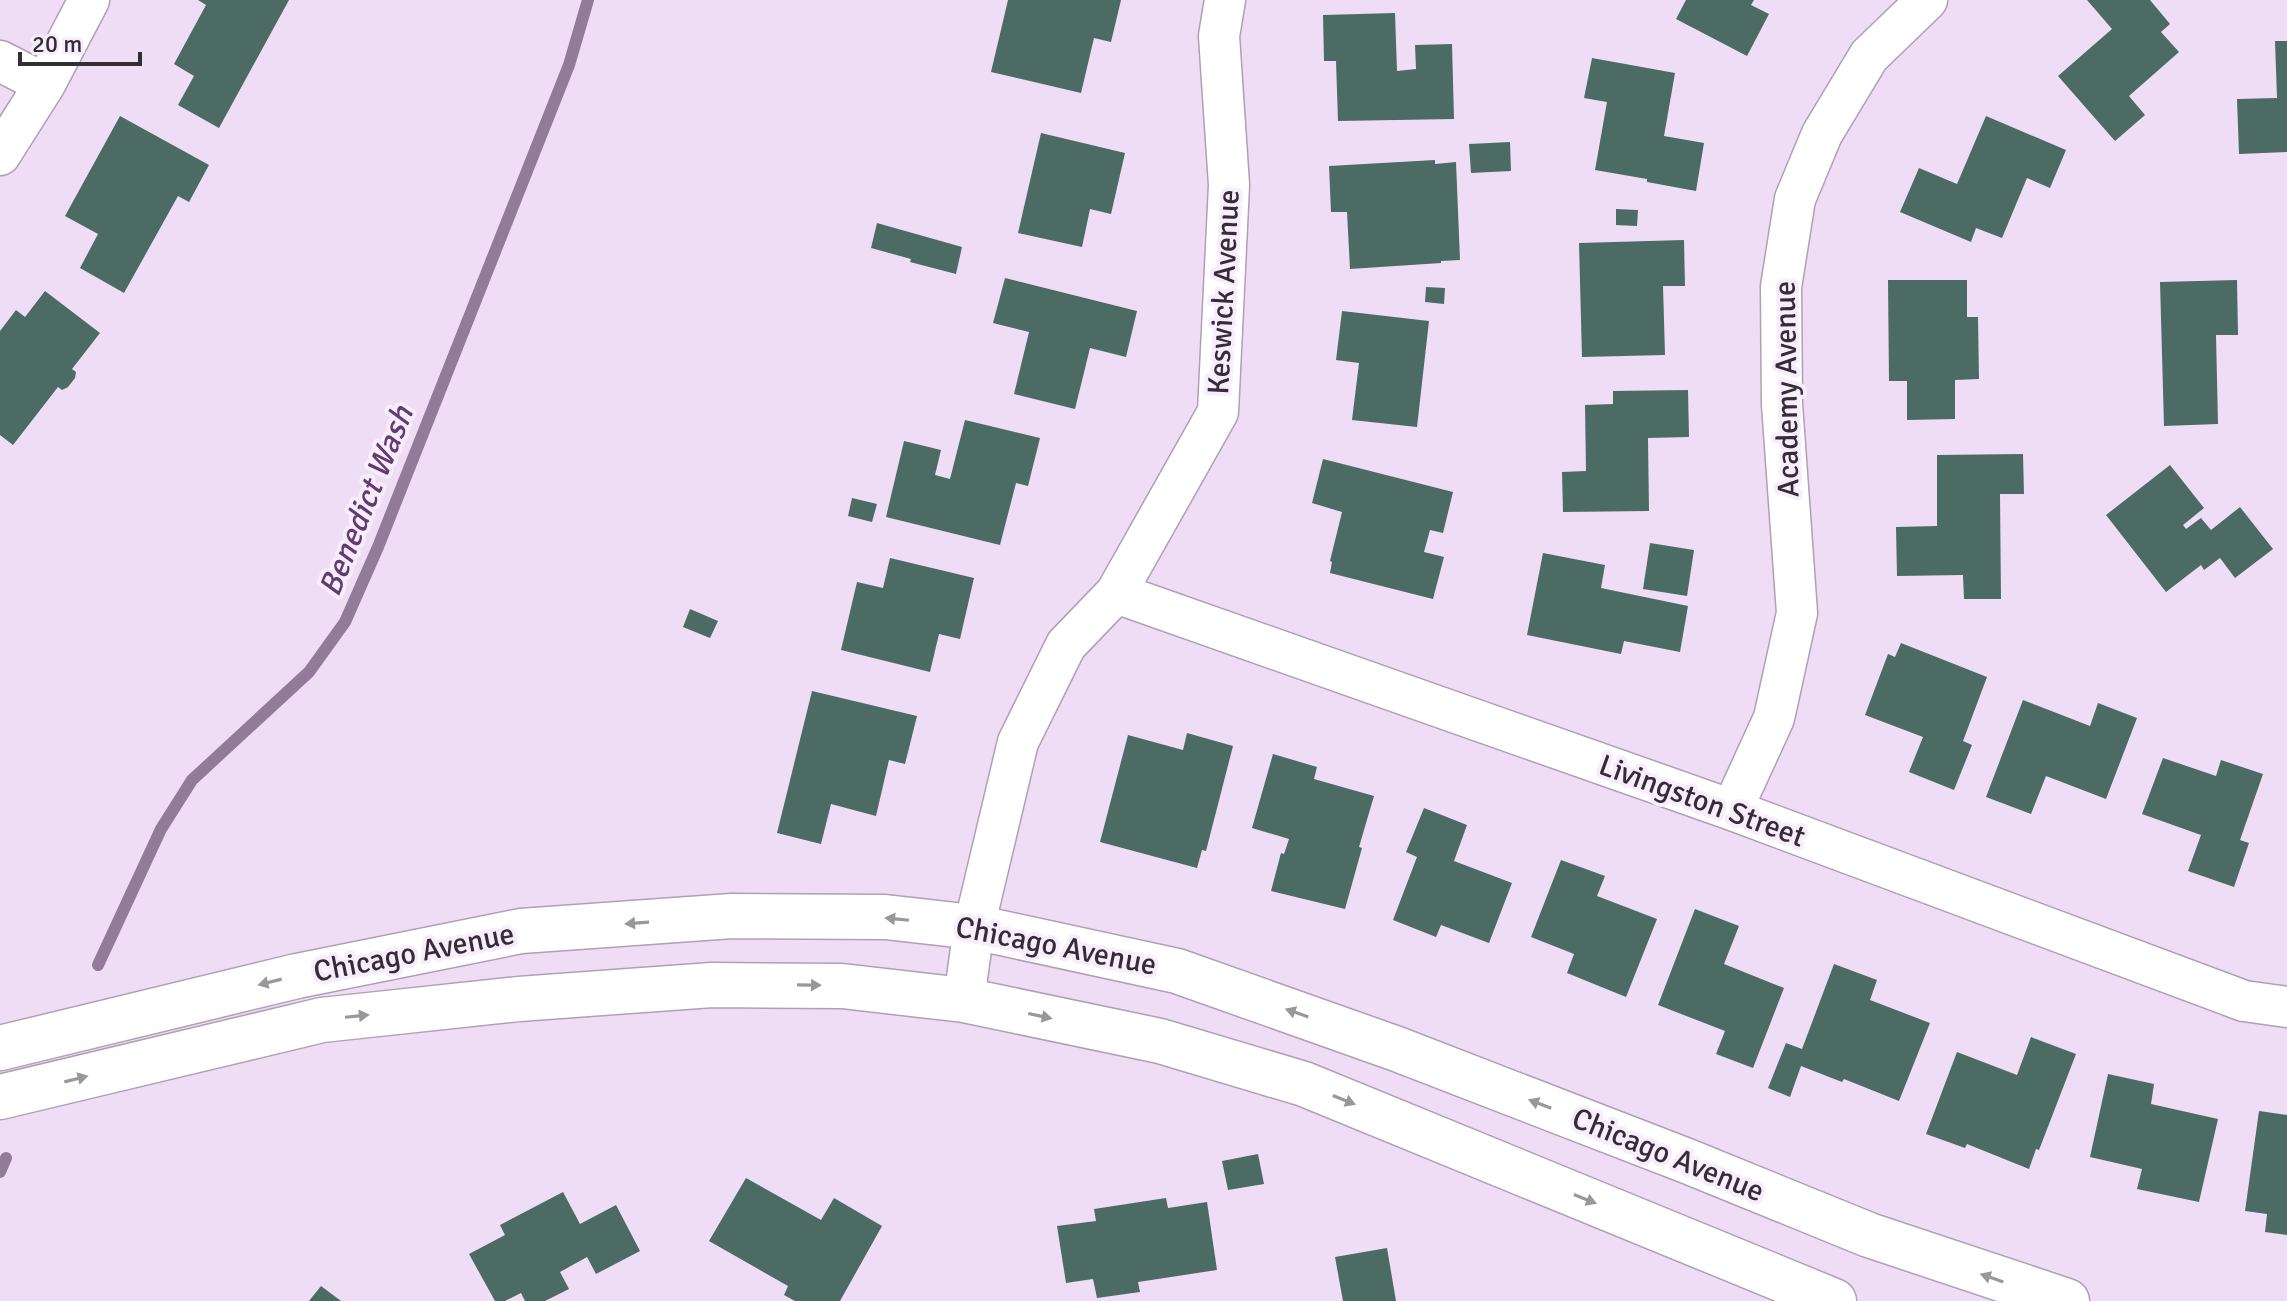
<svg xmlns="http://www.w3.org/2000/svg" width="2287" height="1301" font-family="Signika,sans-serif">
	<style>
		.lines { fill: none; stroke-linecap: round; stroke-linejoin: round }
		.stream { stroke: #927a99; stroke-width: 12 }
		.building { fill: #4b6b64 }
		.street-casing { stroke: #b19fb6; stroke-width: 43 }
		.primary-casing { stroke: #b19fb6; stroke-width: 47 }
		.street { stroke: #fff; stroke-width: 40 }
		.primary { stroke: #fff; stroke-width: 44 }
		.oneway { fill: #9a969a }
		.labels { text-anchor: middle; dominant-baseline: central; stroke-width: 8; stroke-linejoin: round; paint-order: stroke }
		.street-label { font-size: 30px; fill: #342d36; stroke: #f8edfc }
		.water-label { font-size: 32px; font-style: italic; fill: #633b70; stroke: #f8edfc }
	</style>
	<rect width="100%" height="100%" fill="#efddf5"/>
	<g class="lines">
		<path class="stream" d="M 98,965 L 161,829 L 192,780 L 309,672 L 345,622 L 378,547 L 569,65 L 588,0
			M 0,1172 L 6,1158"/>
	</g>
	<path class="building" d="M 198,0 L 289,0 L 219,128 L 178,105 L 194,76 L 174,64 L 206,5 Z
		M 1008,0 L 1121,0 L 1111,42 L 1094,38 L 1081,93 L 991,72 Z
		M 1686,0 L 1754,0 L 1751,5 L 1769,14 L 1747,56 L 1676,19 Z
		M 2087,0 L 2150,0 L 2170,24 L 2161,32 L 2179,52 L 2129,96 L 2145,115 L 2115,141 L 2058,76 L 2112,29 Z
		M 1395,13 L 1397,71 L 1416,69 L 1415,45 L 1452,44 L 1454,119 L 1338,121 L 1336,61 L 1324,61 L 1323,15 Z
		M 2275,41 L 2287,41 L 2287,152 L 2239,154 L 2237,99 L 2277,98 Z
		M 1592,58 L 1675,73 L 1664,136 L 1704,143 L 1696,191 L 1647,182 L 1647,179 L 1595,170 L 1607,102 L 1584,98 Z
		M 120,116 L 209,165 L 189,202 L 178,196 L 124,293 L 80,268 L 98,234 L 65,216 Z
		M 1986,116 L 2066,150 L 2050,188 L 2027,178 L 2002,238 L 1976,228 L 1971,242 L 1900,212 L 1919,168 L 1957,184 Z
		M 1041,133 L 1125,153 L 1111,214 L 1090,209 L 1082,247 L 1018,233 Z
		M 1510,142 L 1511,171 L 1471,173 L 1469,144 Z
		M 1435,160 L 1435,164 L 1456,162 L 1460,260 L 1441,261 L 1441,263 L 1350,269 L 1347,212 L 1331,212 L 1329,166 Z
		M 1616,209 L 1638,210 L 1637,226 L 1616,225 Z
		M 877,223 L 962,247 L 956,274 L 910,262 L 911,259 L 871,248 Z
		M 1684,240 L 1685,286 L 1663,286 L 1665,355 L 1582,357 L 1579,243 Z
		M 1005,278 L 1137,311 L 1126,357 L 1090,348 L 1075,409 L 1014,394 L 1029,332 L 993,323 Z
		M 1888,280 L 1967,280 L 1967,317 L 1978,317 L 1979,379 L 1955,380 L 1955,419 L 1907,420 L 1907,381 L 1889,381 Z
		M 2237,280 L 2238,335 L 2216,335 L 2218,424 L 2164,426 L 2160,282 Z
		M 1426,287 L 1445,288 L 1444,304 L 1425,302 Z
		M 45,291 L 100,333 L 72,369 L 76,372 L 75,378 L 68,387 L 62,390 L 58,387 L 13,445 L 0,435 L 0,331 L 16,310 L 25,317 Z
		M 1342,311 L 1429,321 L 1417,427 L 1352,420 L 1359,363 L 1336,360 Z
		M 1688,390 L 1689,437 L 1648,438 L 1649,511 L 1563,512 L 1562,472 L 1586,471 L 1585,405 L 1613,404 L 1613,391 Z
		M 965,420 L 1040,438 L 1028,486 L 1016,483 L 1000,545 L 886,517 L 904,441 L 941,450 L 935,475 L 950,479 Z
		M 2023,454 L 2024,494 L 2000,494 L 2001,599 L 1964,599 L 1963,575 L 1897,576 L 1896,527 L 1937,526 L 1937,455 Z
		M 1323,459 L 1453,492 L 1443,533 L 1430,530 L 1424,552 L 1444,557 L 1433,599 L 1330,573 L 1332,562 L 1330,561 L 1342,512 L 1312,503 Z
		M 2170,465 L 2204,508 L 2183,525 L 2186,529 L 2201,518 L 2211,530 L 2240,507 L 2273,549 L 2235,578 L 2220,558 L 2204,570 L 2201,565 L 2166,592 L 2106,515 Z
		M 852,498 L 877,504 L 872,522 L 848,516 Z
		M 1650,543 L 1694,550 L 1687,596 L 1643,589 Z
		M 1543,553 L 1605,565 L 1601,588 L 1688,606 L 1680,652 L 1624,641 L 1621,654 L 1527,635 Z
		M 890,558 L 974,578 L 960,639 L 939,634 L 930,672 L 841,650 L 857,582 L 883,588 Z
		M 690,609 L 718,621 L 710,638 L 683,627 Z
		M 1901,643 L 1987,677 L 1963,741 L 1972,745 L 1954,790 L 1909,772 L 1923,737 L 1865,715 L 1888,654 L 1895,657 Z
		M 812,691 L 917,716 L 905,764 L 889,760 L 876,816 L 831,804 L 821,844 L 777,833 Z
		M 2023,700 L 2090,726 L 2098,703 L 2137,718 L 2106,799 L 2046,776 L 2031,814 L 1986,797 Z
		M 1187,733 L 1233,746 L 1206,851 L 1202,850 L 1197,868 L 1100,842 L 1128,735 L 1183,750 Z
		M 1273,754 L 1317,767 L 1314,779 L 1374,796 L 1359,847 L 1362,848 L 1345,909 L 1271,891 L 1281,853 L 1284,854 L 1289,839 L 1252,828 Z
		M 2163,758 L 2216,776 L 2221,760 L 2263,774 L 2240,840 L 2249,843 L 2234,887 L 2188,871 L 2201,835 L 2142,814 Z
		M 1424,808 L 1467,825 L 1454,861 L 1512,883 L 1489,943 L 1441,925 L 1436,937 L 1393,920 L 1417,857 L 1406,852 Z
		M 1561,860 L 1605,876 L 1597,896 L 1657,919 L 1626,997 L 1567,973 L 1574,954 L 1531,937 Z
		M 1695,909 L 1739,926 L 1724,964 L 1784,988 L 1753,1068 L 1716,1054 L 1725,1031 L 1658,1005 Z
		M 1834,964 L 1877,980 L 1870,1000 L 1930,1023 L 1899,1101 L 1844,1079 L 1842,1082 L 1801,1066 L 1790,1097 L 1768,1088 L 1786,1043 L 1802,1049 Z
		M 2031,1037 L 2076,1054 L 2039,1150 L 2036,1149 L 2029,1169 L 1967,1144 L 1965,1148 L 1926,1134 L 1957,1052 L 2017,1075 Z
		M 2108,1074 L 2154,1084 L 2151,1104 L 2218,1119 L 2199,1202 L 2137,1189 L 2142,1169 L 2090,1157 Z
		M 2259,1111 L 2287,1115 L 2287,1235 L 2265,1232 L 2267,1214 L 2245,1211 Z
		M 1258,1154 L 1264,1184 L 1228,1190 L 1222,1161 Z
		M 746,1178 L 821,1220 L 834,1198 L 882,1226 L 840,1301 L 795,1301 L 784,1295 L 788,1286 L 709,1241 Z
		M 563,1192 L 580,1224 L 616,1205 L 640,1251 L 596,1274 L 587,1257 L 560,1272 L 569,1289 L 545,1301 L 525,1301 L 521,1293 L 505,1301 L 495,1301 L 469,1254 L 505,1235 L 500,1225 Z
		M 1166,1198 L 1168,1208 L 1207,1202 L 1217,1270 L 1138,1282 L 1140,1292 L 1097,1298 L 1093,1279 L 1066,1283 L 1057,1226 L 1096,1221 L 1094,1209 Z
		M 1387,1248 L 1396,1301 L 1343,1301 L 1335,1257 Z
		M 321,1286 L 341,1301 L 309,1301 Z"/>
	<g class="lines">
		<g class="street-casing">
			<path id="street" d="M 0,61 L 45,84
				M 0,155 L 45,84 L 89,0
				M 1116,593 L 1732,810 L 2244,1001 L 2287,1007
				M 1732,810 L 1774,718 L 1797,613 L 1782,404 L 1781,287 L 1795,199 L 1822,134 L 1869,56 L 1927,0
				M 964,1000 L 974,927 L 1018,742 L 1066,645 L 1116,593 L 1218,412 L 1229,185 L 1219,36 L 1225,0"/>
		</g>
		<g class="primary-casing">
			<path id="primary" d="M 0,1048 L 297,976 L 521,931 L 732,916 L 885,917 L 974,927 L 1177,971 L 1397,1049 L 1687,1161 L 1869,1235 L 2067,1301
				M 0,1097 L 322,1020 L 519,999 L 712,985 L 842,986 L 964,1000 L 1160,1041 L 1304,1084 L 1834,1301"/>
		</g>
		<use href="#street" class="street"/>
		<use href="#primary" class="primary"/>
	</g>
	<defs><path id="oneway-solid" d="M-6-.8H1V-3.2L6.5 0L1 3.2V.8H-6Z" transform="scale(2)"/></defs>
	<g class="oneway">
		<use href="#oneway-solid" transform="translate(897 919) rotate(-174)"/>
		<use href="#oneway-solid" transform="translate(637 923) rotate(176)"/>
		<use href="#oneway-solid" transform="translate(270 982) rotate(166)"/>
		<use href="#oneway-solid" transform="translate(809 985) rotate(1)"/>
		<use href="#oneway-solid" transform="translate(1297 1013) rotate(-161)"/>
		<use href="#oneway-solid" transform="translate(357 1016) rotate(-6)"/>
		<use href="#oneway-solid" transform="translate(1040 1016) rotate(12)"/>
		<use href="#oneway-solid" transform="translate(76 1079) rotate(-14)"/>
		<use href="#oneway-solid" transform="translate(1344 1100) rotate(22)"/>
		<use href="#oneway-solid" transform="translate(1540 1104) rotate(-159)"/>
		<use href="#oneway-solid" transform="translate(1585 1199) rotate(22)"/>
		<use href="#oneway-solid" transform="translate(1992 1278) rotate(-161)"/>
	</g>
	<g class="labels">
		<g class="street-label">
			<text transform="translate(1224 292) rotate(-87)">Keswick Avenue</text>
			<text transform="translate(1787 389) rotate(-91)">Academy Avenue</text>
			<text transform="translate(1702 801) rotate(20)">Livingston Street</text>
			<text transform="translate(1056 946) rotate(11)">Chicago Avenue</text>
			<text transform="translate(414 953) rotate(-11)">Chicago Avenue</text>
			<text transform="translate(1668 1155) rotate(22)">Chicago Avenue</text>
		</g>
		<g class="water-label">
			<text transform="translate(366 501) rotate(-68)">Benedict Wash</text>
		</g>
	</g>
	<path d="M20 52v12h120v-12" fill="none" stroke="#342d36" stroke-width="4"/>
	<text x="32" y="52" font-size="24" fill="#342d36" stroke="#f8edfc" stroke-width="6" paint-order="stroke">20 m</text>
</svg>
